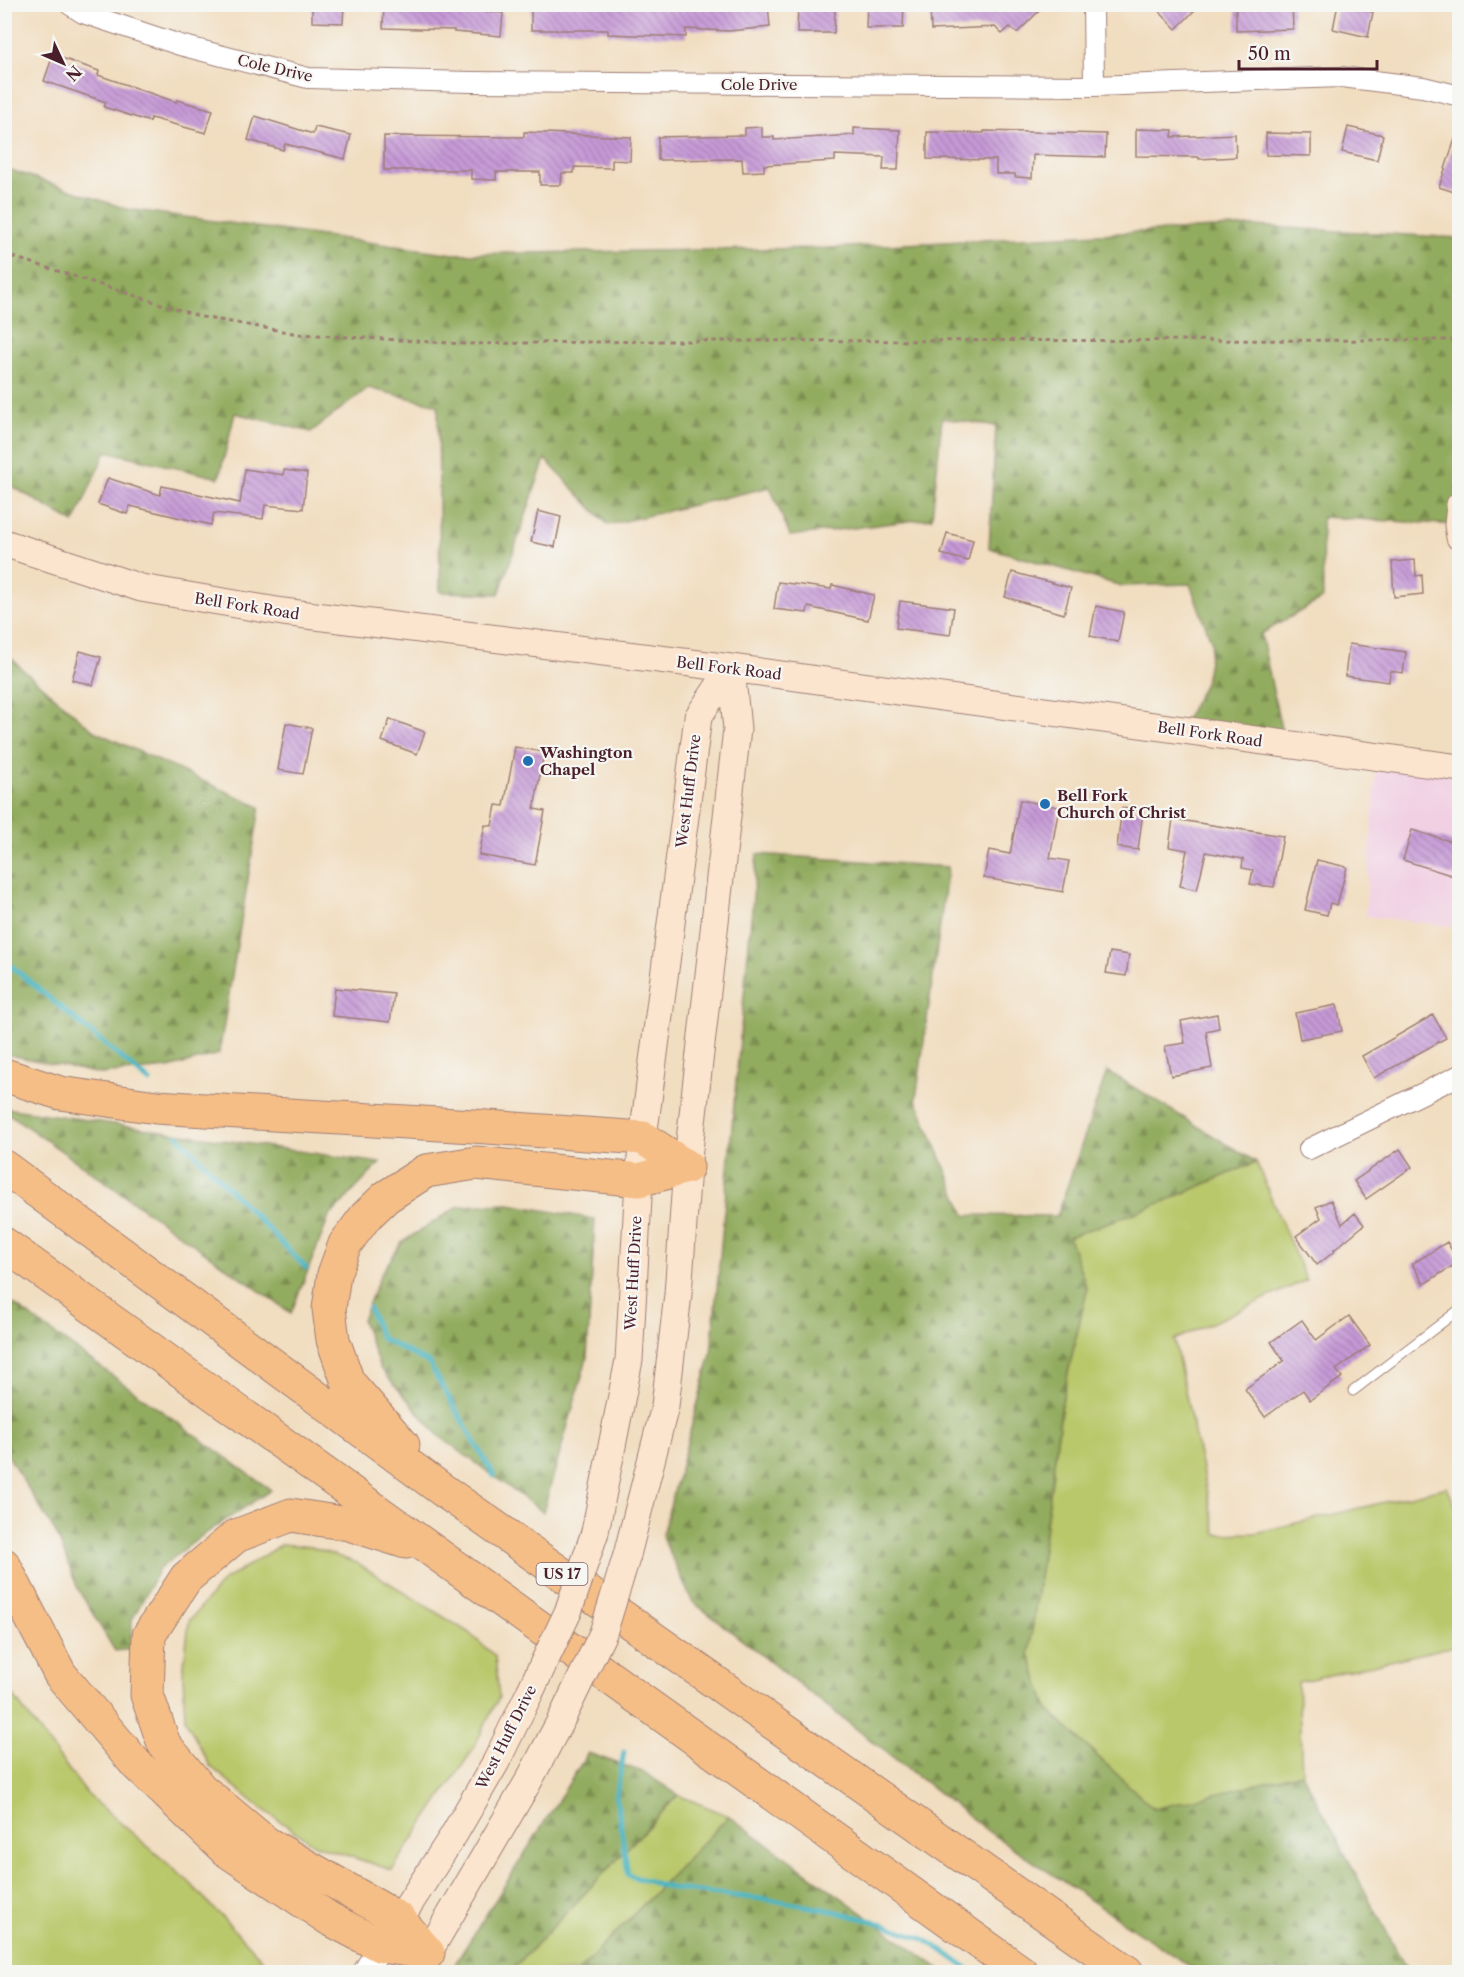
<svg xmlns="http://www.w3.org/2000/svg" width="1464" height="1977" font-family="'Libre Caslon Text',serif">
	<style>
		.built { fill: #f1d0e3 }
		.green { fill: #b9c86a; stroke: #82744a; stroke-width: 1.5 }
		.forest { fill: url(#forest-firs); stroke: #6e6644; stroke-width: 1.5 }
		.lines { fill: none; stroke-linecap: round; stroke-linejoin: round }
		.stream { stroke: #46b4c1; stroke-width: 5 }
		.building { fill: url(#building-back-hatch) }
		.service-casing { stroke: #9e7e75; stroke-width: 11 }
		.minor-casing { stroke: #9e7e75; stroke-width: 22 }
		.tertiary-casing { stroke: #9e7e75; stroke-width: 26 }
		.secondary-casing { stroke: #9e7e75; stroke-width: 29 }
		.motorway-casing { stroke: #9e7e75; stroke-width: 35 }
		.path { stroke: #9e7e75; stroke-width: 3; stroke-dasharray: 4.5 4.5; stroke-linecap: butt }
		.service { stroke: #fff; stroke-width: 9 }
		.minor { stroke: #fff; stroke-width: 20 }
		.tertiary { stroke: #fff; stroke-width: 24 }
		.secondary { stroke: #fbe5cf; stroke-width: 27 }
		.motorway { stroke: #f6be87; stroke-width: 33 }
		.secondary-bridge-casing { stroke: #9e7e75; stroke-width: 29; stroke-linecap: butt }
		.secondary-bridge { stroke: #fbe5cf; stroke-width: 27 }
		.poi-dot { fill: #1f6fb2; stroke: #f6f6f2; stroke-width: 2 }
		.labels { text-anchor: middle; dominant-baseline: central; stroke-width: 4.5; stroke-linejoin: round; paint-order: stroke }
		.shield { fill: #f6f6f2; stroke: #7e6067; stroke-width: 1.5 }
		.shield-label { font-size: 14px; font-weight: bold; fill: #4a1f2b }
		.street-label { font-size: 15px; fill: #4a1f2b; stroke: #f6f6f2 }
		.poi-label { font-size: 15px; font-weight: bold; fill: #4a1f2b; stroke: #f6f6f2; text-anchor: start }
	</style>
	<defs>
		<pattern id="forest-firs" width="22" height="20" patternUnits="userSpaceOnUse" patternTransform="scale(1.5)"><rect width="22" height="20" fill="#92ac5e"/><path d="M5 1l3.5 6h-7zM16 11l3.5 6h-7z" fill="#798b4e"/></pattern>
		<pattern id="building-back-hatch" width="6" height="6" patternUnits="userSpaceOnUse" patternTransform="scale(1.5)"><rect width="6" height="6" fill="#c69ad7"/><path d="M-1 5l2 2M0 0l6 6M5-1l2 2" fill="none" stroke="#a37daf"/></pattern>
	</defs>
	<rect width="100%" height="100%" fill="#f6f6f2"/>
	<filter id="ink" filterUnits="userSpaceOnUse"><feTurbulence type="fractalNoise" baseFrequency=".0167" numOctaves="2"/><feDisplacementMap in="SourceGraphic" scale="12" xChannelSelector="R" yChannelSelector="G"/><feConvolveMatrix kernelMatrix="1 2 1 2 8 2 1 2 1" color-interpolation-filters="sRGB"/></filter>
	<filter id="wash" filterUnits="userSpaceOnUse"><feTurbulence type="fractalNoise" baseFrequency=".008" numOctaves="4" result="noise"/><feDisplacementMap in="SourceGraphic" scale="24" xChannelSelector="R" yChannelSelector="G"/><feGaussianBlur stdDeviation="1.35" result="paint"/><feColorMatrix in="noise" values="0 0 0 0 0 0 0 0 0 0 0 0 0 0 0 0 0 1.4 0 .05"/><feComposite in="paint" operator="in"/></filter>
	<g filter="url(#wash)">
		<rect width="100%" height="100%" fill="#f1ddbf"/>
		<path class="built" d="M 1377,756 L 1459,768 L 1459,927 L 1365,916 Z"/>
		<path class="green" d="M 1256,1162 L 1306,1280 L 1174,1340 L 1216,1534 L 1255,1533 L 1447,1487 L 1459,1514 L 1459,1645 L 1298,1682 L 1302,1773 L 1154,1810 L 1048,1710 L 1029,1654 L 1063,1395 L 1087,1289 L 1068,1237 L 1168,1200 Z
			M 282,1544 L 311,1547 L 357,1563 L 468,1632 L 495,1656 L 499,1697 L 472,1751 L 392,1870 L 315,1845 L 261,1808 L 210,1766 L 185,1719 L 183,1673 L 189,1621 L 223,1581 Z
			M 5,1685 L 87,1794 L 189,1882 L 274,1972 L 5,1972 Z
			M 678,1795 L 729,1816 L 578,1972 L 510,1972 Z"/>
		<path class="forest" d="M 5,168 L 127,209 L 454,254 L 829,248 L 1253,226 L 1459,238 L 1460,505 L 1458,525 L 1322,517 L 1323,598 L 1261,634 L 1283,738 L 1180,729 L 1205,683 L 1212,643 L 1190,584 L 1122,586 L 989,548 L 996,426 L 942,418 L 932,518 L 790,536 L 770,487 L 608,525 L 545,459 L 499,594 L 440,592 L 438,405 L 368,388 L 311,432 L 235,413 L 219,478 L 106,451 L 74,523 L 5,482 Z
			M 4,651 L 22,669 L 94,731 L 260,807 L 219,1054 L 169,1068 L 100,1074 L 5,1054 Z
			M 757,854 L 948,867 L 916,1099 L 965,1215 L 1057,1216 L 1107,1071 L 1256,1162 L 1168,1200 L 1069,1237 L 1087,1289 L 1063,1395 L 1029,1654 L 1048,1710 L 1154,1809 L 1302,1773 L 1408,1972 L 1198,1972 L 989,1832 L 692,1601 L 662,1536 L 711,1354 Z
			M 5,1108 L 380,1163 L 329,1217 L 291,1313 L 5,1111 Z
			M 509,1204 L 595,1219 L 587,1358 L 543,1512 L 439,1436 L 380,1368 L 362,1320 L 381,1274 L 402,1242 L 459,1206 Z
			M 5,1298 L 271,1490 L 199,1538 L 159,1569 L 132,1620 L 131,1649 L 115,1651 L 78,1589 L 57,1535 L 5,1451 Z
			M 588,1753 L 645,1773 L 678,1795 L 510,1972 L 450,1972 Z
			M 729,1816 L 944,1972 L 578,1972 Z"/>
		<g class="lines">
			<path class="stream" d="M 4,960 L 150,1082
				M 177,1135 L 306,1268
				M 369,1308 L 381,1338 L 429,1363 L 494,1476
				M 624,1752 L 616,1795 L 628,1875 L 674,1889 L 779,1901 L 833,1911 L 873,1921 L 922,1938 L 940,1949 L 972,1972"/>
		</g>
		<g id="blocks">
			<path class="building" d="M 312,4 L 344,4 L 343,23 L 312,22 Z
				M 384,4 L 435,6 L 503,13 L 501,36 L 454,32 L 454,30 L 383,28 Z
				M 676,4 L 768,4 L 770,27 L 729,31 L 686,29 L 686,37 L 608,34 L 608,30 L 531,30 L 531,5 Z
				M 867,4 L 904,4 L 903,28 L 866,28 Z
				M 930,4 L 1046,4 L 1017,33 L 1010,27 L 1002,34 L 995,27 L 931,30 Z
				M 1152,4 L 1201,4 L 1176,29 Z
				M 1236,4 L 1292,4 L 1293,29 L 1236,31 Z
				M 1338,4 L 1373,12 L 1368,37 L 1333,29 Z
				M 798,7 L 835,8 L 834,33 L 797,33 Z
				M 53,55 L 99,71 L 98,75 L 176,102 L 177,100 L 213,110 L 206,133 L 151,118 L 150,122 L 104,107 L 106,102 L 44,81 Z
				M 255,116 L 313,134 L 315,127 L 351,135 L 345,159 L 285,144 L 283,150 L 248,140 Z
				M 762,127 L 762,137 L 774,137 L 774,140 L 854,135 L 854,128 L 900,130 L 898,170 L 883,170 L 884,157 L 835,155 L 835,161 L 764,165 L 764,171 L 743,172 L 742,159 L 658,160 L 658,137 L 745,135 L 745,128 Z
				M 1348,127 L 1383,135 L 1377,160 L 1342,152 Z
				M 1136,129 L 1173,130 L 1172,137 L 1235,134 L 1236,157 L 1199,159 L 1199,157 L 1136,156 Z
				M 984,131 L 1106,134 L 1105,157 L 1033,155 L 1032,178 L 1015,177 L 1015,174 L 996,174 L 996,160 L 927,159 L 927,132 L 984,133 Z
				M 524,132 L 631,137 L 630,161 L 612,160 L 612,168 L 574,167 L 574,173 L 562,173 L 561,185 L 540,185 L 540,172 L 496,172 L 496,180 L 471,179 L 471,170 L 384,170 L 384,136 L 524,137 Z
				M 1266,133 L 1311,134 L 1311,156 L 1266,155 Z
				M 1457,133 L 1460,133 L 1460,194 L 1439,187 Z
				M 245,469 L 283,475 L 284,470 L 307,473 L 303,509 L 265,505 L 263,519 L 214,513 L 211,525 L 130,506 L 127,514 L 98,504 L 108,478 L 160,495 L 162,486 L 240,503 Z
				M 538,511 L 561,517 L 555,547 L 531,542 Z
				M 947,533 L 973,540 L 968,561 L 941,554 Z
				M 1415,560 L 1416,576 L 1422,575 L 1423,594 L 1394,597 L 1392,562 Z
				M 1012,572 L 1071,588 L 1064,614 L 1005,597 Z
				M 778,582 L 831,589 L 832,585 L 874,595 L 868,620 L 808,607 L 807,613 L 774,609 Z
				M 900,601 L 954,608 L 950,635 L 896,628 Z
				M 1096,606 L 1124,612 L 1118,642 L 1090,636 Z
				M 1349,644 L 1406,652 L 1403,673 L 1390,671 L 1389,682 L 1345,676 Z
				M 80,651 L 101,657 L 93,685 L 72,680 Z
				M 390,719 L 425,732 L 417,754 L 382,741 Z
				M 286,723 L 312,728 L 303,774 L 278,770 Z
				M 515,747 L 544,752 L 534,809 L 545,811 L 535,865 L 479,855 L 485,825 L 492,826 L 496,805 L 504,806 Z
				M 1020,800 L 1059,807 L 1050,858 L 1069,861 L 1063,892 L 984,878 L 989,850 L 1010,854 Z
				M 1122,808 L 1143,811 L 1138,850 L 1117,847 Z
				M 1173,819 L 1283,836 L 1274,887 L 1250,884 L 1253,870 L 1242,868 L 1243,859 L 1206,852 L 1197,890 L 1180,886 L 1187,850 L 1169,847 Z
				M 1412,830 L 1460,844 L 1460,869 L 1457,877 L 1403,860 Z
				M 1317,860 L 1347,867 L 1337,905 L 1330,903 L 1327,915 L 1305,910 Z
				M 1110,952 L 1129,955 L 1126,976 L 1106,973 Z
				M 335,988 L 394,994 L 390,1022 L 332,1016 Z
				M 1337,1005 L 1342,1031 L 1300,1039 L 1295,1013 Z
				M 1217,1014 L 1219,1028 L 1206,1031 L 1212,1068 L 1171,1076 L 1165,1046 L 1185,1043 L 1181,1021 Z
				M 1433,1015 L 1446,1038 L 1374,1078 L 1362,1056 Z
				M 1400,1149 L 1412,1167 L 1366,1199 L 1354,1181 Z
				M 1331,1200 L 1342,1224 L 1355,1213 L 1364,1225 L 1334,1250 L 1335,1251 L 1317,1265 L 1296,1236 L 1321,1218 L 1316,1207 Z
				M 1447,1242 L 1459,1262 L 1424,1284 L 1412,1264 Z
				M 1349,1316 L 1370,1345 L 1336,1370 L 1342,1377 L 1310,1400 L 1303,1390 L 1265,1417 L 1245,1389 L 1284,1361 L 1271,1342 L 1302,1320 L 1316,1340 Z"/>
		</g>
	</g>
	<g filter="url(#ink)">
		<use href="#blocks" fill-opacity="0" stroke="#9e7e75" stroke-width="1.5"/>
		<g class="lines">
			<g class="service-casing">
				<path id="service" d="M 1353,1391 L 1460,1309"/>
			</g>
			<g class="minor-casing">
				<path id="minor" d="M 69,4 L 83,13 L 180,45 L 308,78 L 471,82 L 1094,86 L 1342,77 L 1423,87 L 1460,96
					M 1093,4 L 1094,86
					M 1309,1149 L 1460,1075"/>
			</g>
			<g class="tertiary-casing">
				<path id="tertiary" d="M 365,1972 L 381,1946"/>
			</g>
			<g class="secondary-casing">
				<path id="secondary" d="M 1460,505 L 1458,525 L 1460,537
					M 4,543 L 141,588 L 283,612 L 731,668 L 1460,768
					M 595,1532 L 629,1360 L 639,1180 L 643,1138 L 698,717 L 731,668
					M 627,1555 L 665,1406 L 678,1294 L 687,1167 L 737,729 L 731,668
					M 388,1937 L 453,1836 L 496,1762 L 530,1692
					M 428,1953 L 528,1782 L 562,1718"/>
			</g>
			<g class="motorway-casing">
				<path id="motorway" d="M 4,1075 L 60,1093 L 156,1107 L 473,1126 L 643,1138 L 687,1167
					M 4,1167 L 441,1489 L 1127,1972
					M 4,1244 L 1021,1972
					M 403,1445 L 348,1382 L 333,1340 L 329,1309 L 334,1274 L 345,1244 L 366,1216 L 386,1197 L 426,1171 L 476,1163 L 639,1180 L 687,1167
					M 406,1542 L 349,1524 L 291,1515 L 236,1536 L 186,1578 L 149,1635 L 147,1695 L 164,1744 L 201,1789 L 266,1843 L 399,1919 L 428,1953
					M 4,1565 L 60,1674 L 136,1764 L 226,1850 L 328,1918 L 381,1946 L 428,1953"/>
			</g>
			<path class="path" d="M 4,254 L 202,317 L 299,334 L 466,344 L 656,341 L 1460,340"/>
			<use href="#service" class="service"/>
			<use href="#minor" class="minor"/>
			<use href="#tertiary" class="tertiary"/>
			<use href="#secondary" class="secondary"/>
			<use href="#motorway" class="motorway"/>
			<g class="secondary-bridge-casing">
				<path id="secondary-bridge" d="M 530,1692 L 568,1612 L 595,1532
					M 562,1718 L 603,1633 L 627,1555"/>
			</g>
			<use href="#secondary-bridge" class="secondary-bridge"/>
		</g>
	</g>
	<g class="poi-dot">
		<circle cx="528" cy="761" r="6"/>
		<circle cx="1045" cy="804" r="6"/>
	</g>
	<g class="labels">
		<rect class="shield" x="536.5" y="1563" width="51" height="22" rx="4.5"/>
		<g class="shield-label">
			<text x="562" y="1574">US 17</text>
		</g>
		<g class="street-label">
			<text transform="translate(275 68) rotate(13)">Cole Drive</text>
			<text x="759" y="84">Cole Drive</text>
			<text transform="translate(247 606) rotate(9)">Bell Fork Road</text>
			<text transform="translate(729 668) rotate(7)">Bell Fork Road</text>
			<text transform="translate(1210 734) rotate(8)">Bell Fork Road</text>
			<text transform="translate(688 791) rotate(-83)">West Huff Drive</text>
			<text transform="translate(633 1273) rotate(-87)">West Huff Drive</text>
			<text transform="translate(506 1737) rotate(-63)">West Huff Drive</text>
		</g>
		<g class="poi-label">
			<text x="540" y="752">Washington<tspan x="540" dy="17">Chapel</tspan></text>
			<text x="1057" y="795">Bell Fork<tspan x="1057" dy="17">Church of Christ</tspan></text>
		</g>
	</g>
	<rect width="1464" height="1977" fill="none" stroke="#f6f6f2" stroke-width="24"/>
	<g transform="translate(63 63) rotate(134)" stroke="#f6f6f2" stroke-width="4.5" paint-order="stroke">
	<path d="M0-4.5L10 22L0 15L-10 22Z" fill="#4a1f2b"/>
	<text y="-9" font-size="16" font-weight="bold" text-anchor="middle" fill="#4a1f2b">N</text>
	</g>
	<path d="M1239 60v9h138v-9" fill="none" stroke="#4a1f2b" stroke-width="3"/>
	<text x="1248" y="60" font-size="18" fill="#4a1f2b" stroke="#f6f6f2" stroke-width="4.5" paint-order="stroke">50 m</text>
</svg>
